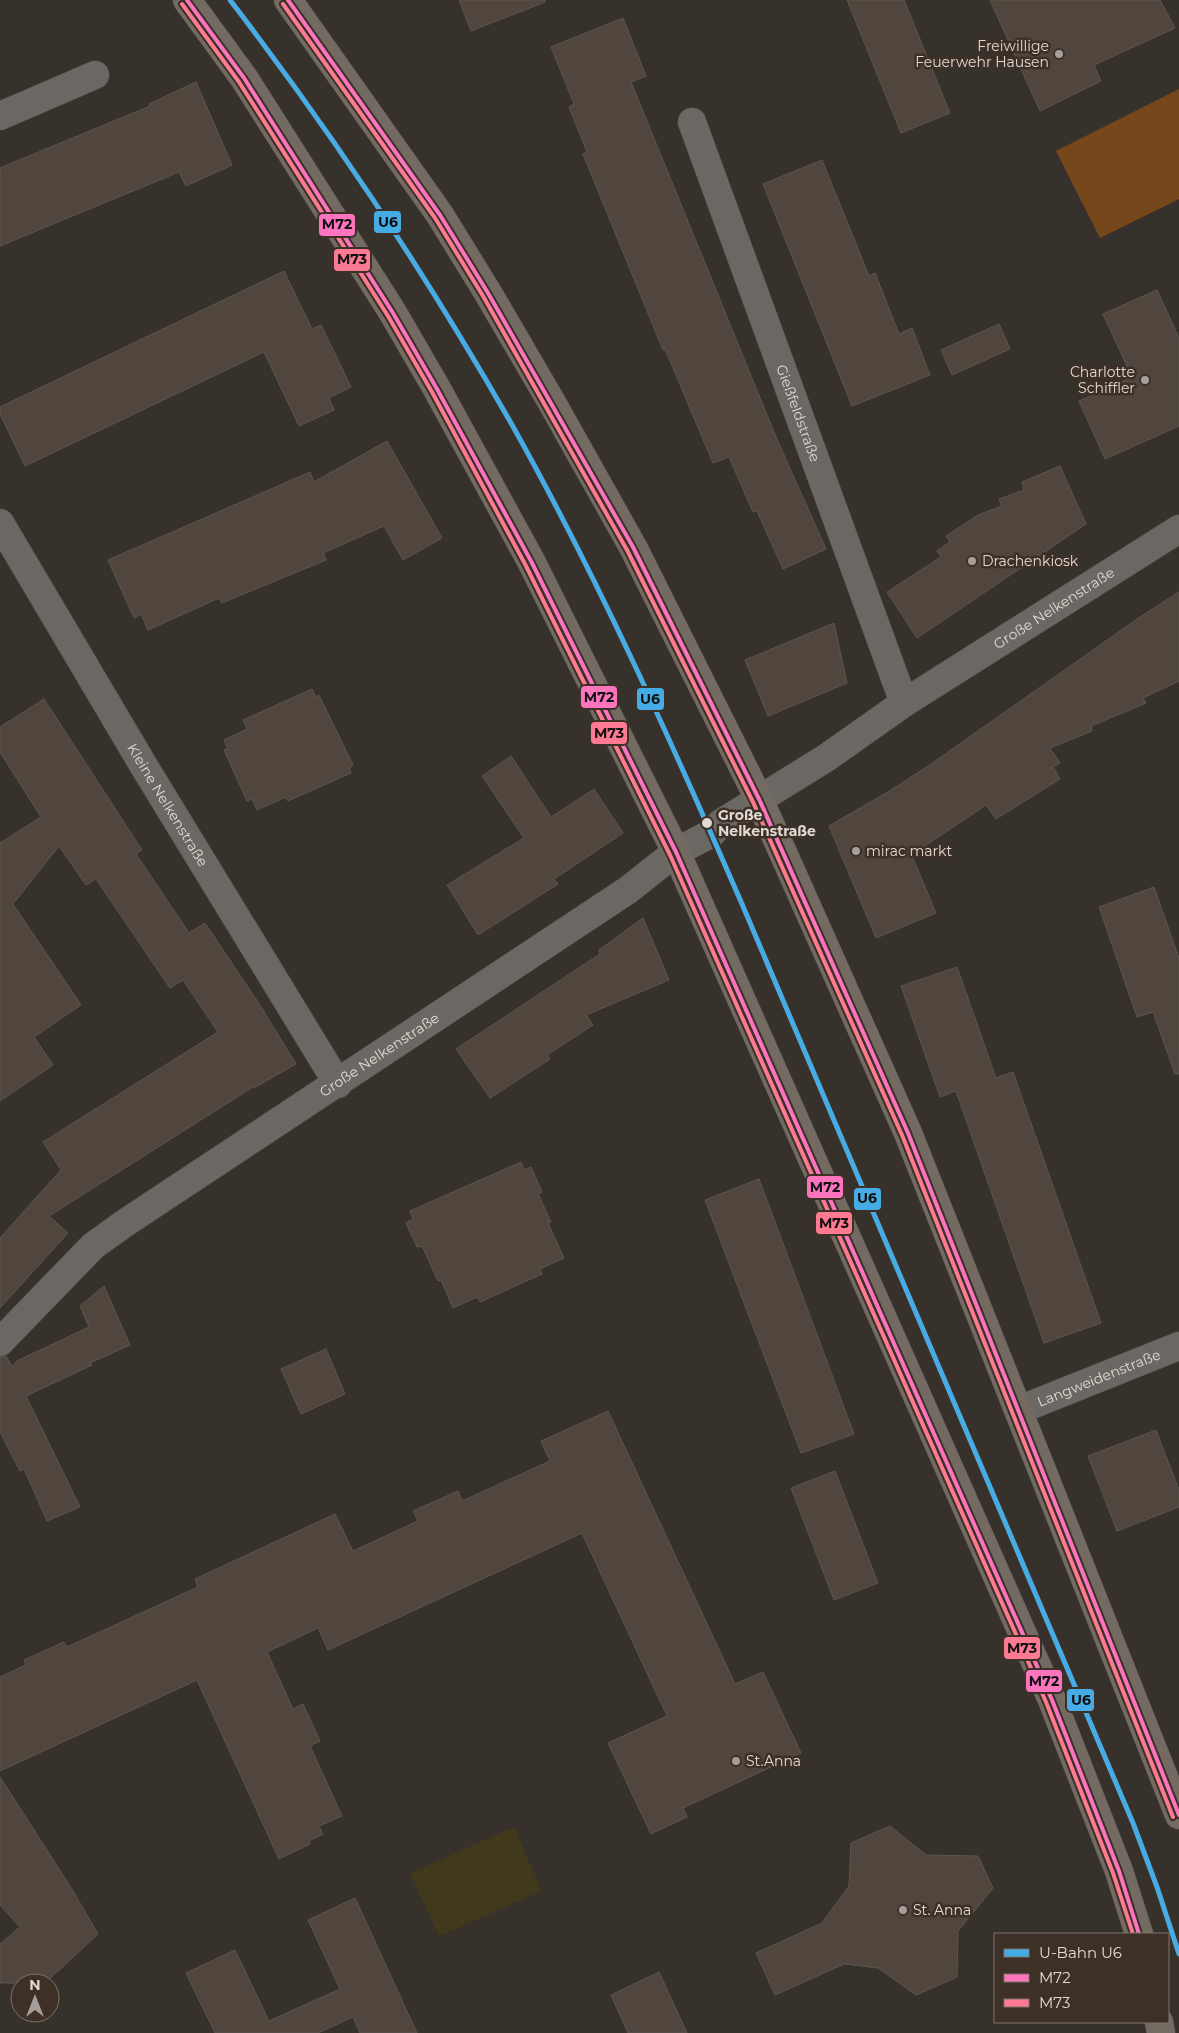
<svg xmlns="http://www.w3.org/2000/svg" width="1179" height="2033" font-family="Montserrat,sans-serif">
	<style>
		.green { fill: #77471c }
		.sand { fill: #41391c }
		.building { fill: #51463e; stroke: #5b5651 }
		.lines { fill: none; stroke-linecap: round; stroke-linejoin: round }
		.minor-casing { stroke: #554f4b; stroke-width: 29 }
		.major-casing { stroke: #554f4b; stroke-width: 29 }
		.minor { stroke: #6b6762; stroke-width: 28 }
		.major { stroke: #736a62; stroke-width: 28 }
		.bus-1-casing { stroke: #3c3027; stroke-width: 8 }
		.bus-2-casing { stroke: #3c3027; stroke-width: 8 }
		.bus-1 { stroke: #fc73be; stroke-width: 4 }
		.bus-2 { stroke: #fe7a93; stroke-width: 4 }
		.metro-1-casing { stroke: #3c3027; stroke-width: 9 }
		.metro-1 { stroke: #46ace5; stroke-width: 5 }
		.poi-dot { fill: #a69e99; stroke: #3c3027; stroke-width: 2 }
		.stop-dot { fill: #e1d9d3; stroke: #3c3027; stroke-width: 2 }
		.labels { text-anchor: middle; dominant-baseline: central; stroke-width: 5; stroke-linejoin: round; paint-order: stroke }
		.poi-label { font-size: 14px; fill: #e1d9d3; stroke: #3c3027; text-anchor: start }
		.street-label { font-size: 14px; fill: #e1d9d3; stroke: #3c3027 }
		.stop-label { font-size: 14px; font-weight: bold; fill: #e1d9d3; stroke: #3c3027; text-anchor: start }
		.line-badge { stroke: #3c3027; stroke-width: 2 }
		.pale-badge-label { font-size: 14px; text-anchor: middle; font-weight: bold; fill: #111 }
	</style>
	<rect width="100%" height="100%" fill="#37312c"/>
	<path class="green" d="M 1179,89 L 1179,199 L 1100,238 L 1056,151 Z"/>
	<path class="sand" d="M 514,1827 L 542,1891 L 439,1936 L 410,1873 Z"/>
	<path class="building" d="M 459,0 L 545,0 L 545,2 L 471,31 Z
		M 847,0 L 904,0 L 950,113 L 901,133 Z
		M 990,0 L 1160,0 L 1175,28 L 1094,65 L 1101,81 L 1040,111 Z
		M 623,18 L 646,76 L 631,82 L 776,437 L 826,549 L 783,569 L 757,511 L 753,512 L 729,457 L 713,463 L 665,349 L 663,350 L 583,154 L 587,152 L 569,107 L 574,104 L 551,47 Z
		M 196,82 L 232,165 L 186,186 L 179,172 L 0,246 L 0,168 L 150,106 L 149,104 Z
		M 822,160 L 869,276 L 875,273 L 899,334 L 912,328 L 930,375 L 852,406 L 763,184 Z
		M 284,271 L 312,329 L 321,325 L 351,387 L 329,398 L 334,410 L 299,426 L 264,352 L 25,466 L 0,414 L 0,407 Z
		M 1157,290 L 1179,338 L 1179,426 L 1105,459 L 1079,401 L 1132,377 L 1103,314 Z
		M 999,324 L 1010,349 L 952,375 L 941,350 Z
		M 387,441 L 442,538 L 403,560 L 384,526 L 323,553 L 326,560 L 222,603 L 219,598 L 148,630 L 141,614 L 134,618 L 108,560 L 310,472 L 314,482 Z
		M 1060,466 L 1086,524 L 917,638 L 887,592 L 941,557 L 937,551 L 950,542 L 946,536 L 980,514 L 1002,506 L 999,499 L 1024,490 L 1022,482 Z
		M 1179,592 L 1179,681 L 1143,698 L 1146,703 L 1091,726 L 1092,731 L 1050,748 L 1060,763 L 1053,767 L 1060,779 L 996,819 L 986,805 L 917,851 L 918,854 L 912,856 L 936,913 L 876,938 L 829,826 L 891,790 L 931,764 L 1140,617 Z
		M 834,623 L 847,683 L 768,716 L 745,660 Z
		M 312,689 L 316,697 L 319,695 L 353,765 L 349,768 L 351,773 L 288,801 L 286,797 L 257,810 L 252,799 L 247,801 L 224,750 L 228,749 L 224,740 L 247,729 L 243,720 Z
		M 44,699 L 142,850 L 136,854 L 189,933 L 205,923 L 258,1002 L 296,1064 L 254,1088 L 253,1087 L 49,1216 L 68,1233 L 0,1308 L 0,1238 L 61,1170 L 43,1142 L 218,1032 L 183,980 L 170,988 L 96,879 L 86,885 L 59,846 L 13,904 L 81,1005 L 34,1037 L 53,1065 L 0,1101 L 0,843 L 41,817 L 0,752 L 0,727 Z
		M 511,756 L 551,817 L 594,789 L 623,833 L 554,879 L 558,884 L 478,935 L 447,885 L 524,838 L 482,776 Z
		M 1154,887 L 1179,958 L 1179,1074 L 1175,1074 L 1153,1012 L 1137,1017 L 1099,907 Z
		M 643,918 L 669,980 L 586,1015 L 593,1025 L 547,1055 L 550,1059 L 490,1098 L 456,1049 L 600,954 L 599,950 Z
		M 957,967 L 996,1078 L 1013,1072 L 1101,1323 L 1044,1343 L 956,1091 L 940,1097 L 901,986 Z
		M 521,1162 L 524,1170 L 531,1167 L 542,1192 L 538,1194 L 551,1222 L 548,1223 L 564,1258 L 540,1269 L 542,1274 L 480,1302 L 477,1297 L 453,1308 L 441,1280 L 438,1281 L 422,1246 L 417,1247 L 406,1223 L 413,1219 L 410,1211 Z
		M 759,1179 L 854,1434 L 801,1453 L 705,1200 Z
		M 104,1286 L 130,1345 L 90,1363 L 92,1365 L 26,1396 L 80,1507 L 47,1521 L 24,1469 L 20,1471 L 0,1432 L 0,1357 L 6,1356 L 12,1367 L 17,1361 L 89,1327 L 80,1306 Z
		M 326,1349 L 345,1394 L 301,1414 L 281,1369 Z
		M 608,1411 L 735,1684 L 763,1672 L 801,1753 L 683,1808 L 687,1817 L 651,1834 L 608,1743 L 667,1716 L 582,1533 L 328,1650 L 318,1628 L 267,1652 L 293,1709 L 303,1704 L 320,1741 L 310,1746 L 342,1816 L 319,1826 L 323,1834 L 309,1841 L 310,1844 L 279,1859 L 197,1680 L 0,1771 L 0,1677 L 26,1665 L 24,1660 L 64,1642 L 67,1647 L 198,1587 L 195,1579 L 335,1514 L 353,1551 L 418,1521 L 413,1511 L 458,1491 L 462,1501 L 550,1461 L 541,1441 Z
		M 1156,1430 L 1179,1490 L 1179,1507 L 1117,1531 L 1088,1456 Z
		M 835,1471 L 878,1583 L 834,1600 L 791,1488 Z
		M 0,1777 L 70,1886 L 98,1934 L 45,1983 L 0,1983 L 0,1944 L 20,1927 L 0,1905 Z
		M 890,1826 L 926,1855 L 978,1856 L 993,1888 L 958,1931 L 957,1977 L 916,1995 L 878,1968 L 844,1964 L 775,1995 L 756,1953 L 822,1923 L 849,1886 L 851,1843 Z
		M 355,1898 L 417,2033 L 360,2033 L 353,2017 L 318,2033 L 215,2033 L 186,1973 L 235,1950 L 269,2021 L 340,1989 L 308,1920 Z
		M 659,1972 L 687,2033 L 628,2033 L 611,1995 Z"/>
	<g class="lines">
		<g class="minor-casing">
			<g id="minor">
				<path d="M 0,116 L 95,75"/>
				<path id="s1" d="M 692,122 L 904,703"/>
				<path id="s2" d="M 0,523 L 142,763 L 338,1084"/>
				<path id="s3" d="M 0,1342 L 93,1246 L 125,1223 L 628,890 L 676,852 L 712,833 L 721,823 L 826,758 L 904,703 L 1179,529"/>
				<path id="s4" d="M 1019,1410 L 1179,1346"/>
			</g>
		</g>
		<g class="major-casing">
			<path id="major" d="M 187,0 L 244,78 L 393,313 L 437,389 L 531,561 L 676,852 L 1052,1700 L 1119,1871 L 1139,1934
				M 288,0 L 440,215 L 488,293 L 551,401 L 633,547 L 759,799 L 908,1133 L 1179,1815
				M 1159,2022 L 1161,2033"/>
		</g>
		<use href="#minor" class="minor"/>
		<use href="#major" class="major"/>
		<g class="bus-1-casing">
			<path id="bus-1" d="M 187,0 L 244,78 L 393,313 L 437,389 L 531,561 L 676,852 L 1052,1700 L 1119,1871 L 1139,1934
				M 288,0 L 440,215 L 488,293 L 633,547 L 759,799 L 908,1133 L 1179,1815"/>
		</g>
		<g class="bus-2-casing">
			<path id="bus-2" d="M 182,4 L 239,82 L 388,316 L 432,392 L 525,564 L 670,855 L 1046,1702 L 1113,1873 L 1133,1934
				M 283,4 L 435,218 L 483,296 L 627,550 L 753,802 L 902,1135 L 1173,1817"/>
		</g>
		<use href="#bus-1" class="bus-1"/>
		<use href="#bus-2" class="bus-2"/>
		<g class="metro-1-casing">
			<path id="metro-1" d="M 230,0 C 333,134 427,276 511,423 C 598,578 671,741 742,904 L 1133,1823 L 1157,1887 L 1179,1954"/>
		</g>
		<use href="#metro-1" class="metro-1"/>
	</g>
	<g class="poi-dot">
		<circle cx="1059" cy="54" r="5"/>
		<circle cx="1145" cy="380" r="5"/>
		<circle cx="972" cy="561" r="5"/>
		<circle cx="856" cy="851" r="5"/>
		<circle cx="736" cy="1761" r="5"/>
		<circle cx="903" cy="1910" r="5"/>
	</g>
	<circle class="stop-dot" cx="707" cy="823" r="6"/>
	<g class="labels">
		<g class="poi-label">
			<text x="1049" y="46" text-anchor="end">Freiwillige<tspan x="1049" dy="16">Feuerwehr Hausen</tspan></text>
			<text x="1135" y="372" text-anchor="end">Charlotte<tspan x="1135" dy="16">Schiffler</tspan></text>
			<text x="982" y="561">Drachenkiosk</text>
			<text x="866" y="851">mirac markt</text>
			<text x="746" y="1761">St.Anna</text>
			<text x="913" y="1910">St. Anna</text>
		</g>
		<g class="street-label">
			<text stroke="none"><textPath href="#s1" startOffset="310">Gießfeldstraße</textPath></text>
			<text stroke="none"><textPath href="#s3" startOffset="1288">Große Nelkenstraße</textPath></text>
			<text stroke="none"><textPath href="#s2" startOffset="328">Kleine Nelkenstraße</textPath></text>
			<text stroke="none"><textPath href="#s3" startOffset="478">Große Nelkenstraße</textPath></text>
			<text stroke="none"><textPath href="#s4" startOffset="86">Langweidenstraße</textPath></text>
		</g>
		<g class="stop-label">
			<text x="718" y="815">Große<tspan x="718" dy="16">Nelkenstraße</tspan></text>
		</g>
	</g>
	<g class="line-badge">
		<rect x="373" y="210" width="29" height="24" rx="5" fill="#46ace5"/>
		<rect x="318" y="213" width="38" height="24" rx="5" fill="#fc73be"/>
		<rect x="333" y="248" width="38" height="24" rx="5" fill="#fe7a93"/>
		<rect x="580" y="685" width="38" height="24" rx="5" fill="#fc73be"/>
		<rect x="636" y="687" width="29" height="24" rx="5" fill="#46ace5"/>
		<rect x="590" y="721" width="38" height="24" rx="5" fill="#fe7a93"/>
		<rect x="806" y="1175" width="38" height="24" rx="5" fill="#fc73be"/>
		<rect x="853" y="1187" width="29" height="24" rx="5" fill="#46ace5"/>
		<rect x="815" y="1211" width="38" height="24" rx="5" fill="#fe7a93"/>
		<rect x="1003" y="1636" width="38" height="24" rx="5" fill="#fe7a93"/>
		<rect x="1025" y="1669" width="38" height="24" rx="5" fill="#fc73be"/>
		<rect x="1066" y="1688" width="29" height="24" rx="5" fill="#46ace5"/>
	</g>
	<g class="pale-badge-label">
		<text x="388" y="227">U6</text>
		<text x="337" y="229">M72</text>
		<text x="352" y="264">M73</text>
		<text x="599" y="702">M72</text>
		<text x="650" y="704">U6</text>
		<text x="609" y="738">M73</text>
		<text x="825" y="1192">M72</text>
		<text x="867" y="1203">U6</text>
		<text x="834" y="1228">M73</text>
		<text x="1022" y="1653">M73</text>
		<text x="1044" y="1686">M72</text>
		<text x="1081" y="1705">U6</text>
	</g>
	<rect x="994" y="1933" width="175" height="90" fill="#3c3027" stroke="#7e746c"/>
	<rect x="1004" y="1949" width="25" height="8" fill="#46ace5" stroke="#7e746c"/>
	<text x="1039" y="1958" font-size="15" fill="#e1d9d3">U-Bahn U6</text>
	<rect x="1004" y="1974" width="25" height="8" fill="#fc73be" stroke="#7e746c"/>
	<text x="1039" y="1983" font-size="15" fill="#e1d9d3">M72</text>
	<rect x="1004" y="1999" width="25" height="8" fill="#fe7a93" stroke="#7e746c"/>
	<text x="1039" y="2008" font-size="15" fill="#e1d9d3">M73</text>
	<g transform="translate(35 1998)"><circle r="24" fill="#3c3027" stroke="#7e746c"/>
	<path d="M0-4L9 19L0 12L-9 19Z" fill="#a69e99"/>
	<text y="-8" font-size="14" font-weight="bold" text-anchor="middle" fill="#e1d9d3">N</text>
	</g>
</svg>
